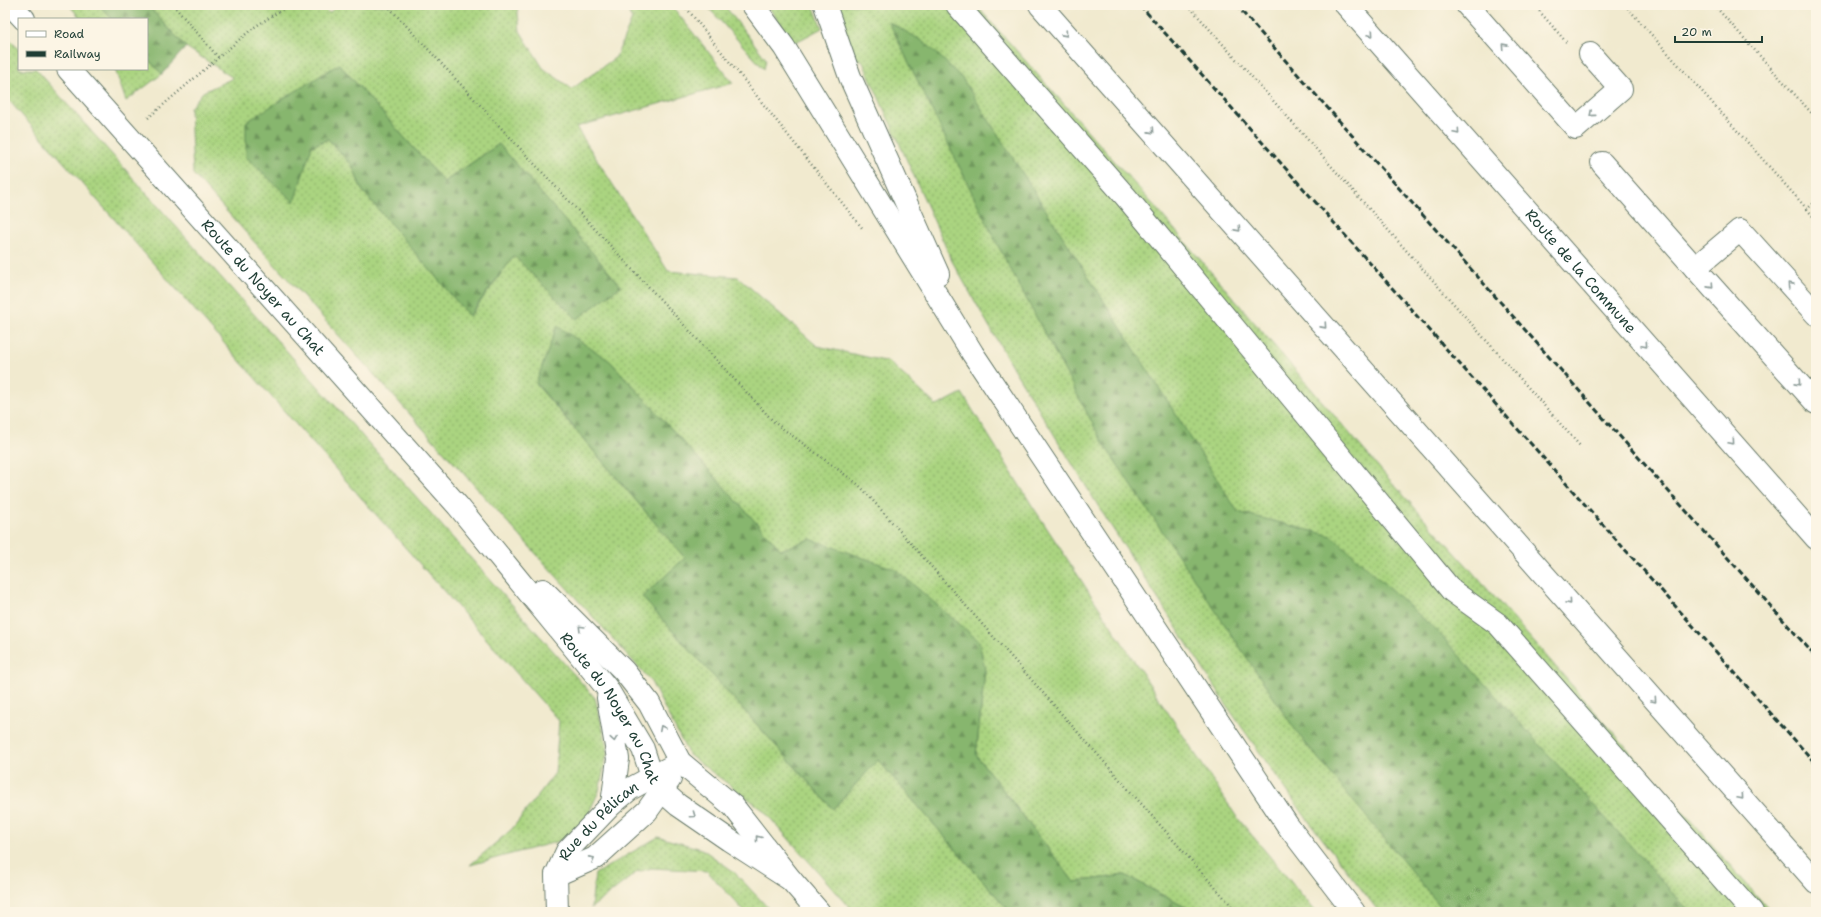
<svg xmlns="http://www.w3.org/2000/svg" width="1821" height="917" font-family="'Shantell Sans',sans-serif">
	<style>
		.grass { fill: url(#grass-dots); stroke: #64885a; fill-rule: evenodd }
		.forest { fill: url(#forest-firs); stroke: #537a51 }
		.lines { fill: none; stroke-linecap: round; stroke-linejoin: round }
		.minor-casing { stroke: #687a6a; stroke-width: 24 }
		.major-casing { stroke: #687a6a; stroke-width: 24 }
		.path { stroke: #687a6a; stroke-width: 2.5; stroke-dasharray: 1 3; stroke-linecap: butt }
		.minor { stroke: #fff; stroke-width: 22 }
		.major { stroke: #fff; stroke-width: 22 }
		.rail { stroke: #1f3d34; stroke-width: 3; stroke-dasharray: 6 3; stroke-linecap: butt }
		.oneway { stroke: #8f9e9a }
		.labels { text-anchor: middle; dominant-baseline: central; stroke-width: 3.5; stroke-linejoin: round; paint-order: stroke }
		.street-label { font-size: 15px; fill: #1f3d34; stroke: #fcf5e5 }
	</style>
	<defs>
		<pattern id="grass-dots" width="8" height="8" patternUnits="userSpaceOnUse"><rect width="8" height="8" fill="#aad480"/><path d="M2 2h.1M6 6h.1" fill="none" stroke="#8aad6a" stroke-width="1.8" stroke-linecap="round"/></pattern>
		<pattern id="forest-firs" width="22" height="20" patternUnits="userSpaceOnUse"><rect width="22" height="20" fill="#87b66e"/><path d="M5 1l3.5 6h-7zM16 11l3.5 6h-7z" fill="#6e955b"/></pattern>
	</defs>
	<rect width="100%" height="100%" fill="#fcf5e5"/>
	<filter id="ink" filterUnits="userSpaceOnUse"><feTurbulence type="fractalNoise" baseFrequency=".025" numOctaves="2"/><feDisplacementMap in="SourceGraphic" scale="8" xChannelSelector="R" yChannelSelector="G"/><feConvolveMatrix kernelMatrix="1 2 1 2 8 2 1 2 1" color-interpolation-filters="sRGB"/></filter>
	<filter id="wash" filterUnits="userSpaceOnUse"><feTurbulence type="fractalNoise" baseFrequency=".012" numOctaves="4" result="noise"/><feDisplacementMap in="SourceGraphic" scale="16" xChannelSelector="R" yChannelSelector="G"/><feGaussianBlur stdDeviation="0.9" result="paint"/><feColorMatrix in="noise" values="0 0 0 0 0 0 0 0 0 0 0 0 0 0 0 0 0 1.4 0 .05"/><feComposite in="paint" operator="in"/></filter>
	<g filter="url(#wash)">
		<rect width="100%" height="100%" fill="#f1eacf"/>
		<path class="grass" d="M 69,5 L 99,5 L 112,19 L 81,19 Z
			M 147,5 L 321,5 L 329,13 L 338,5 L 517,5 L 520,31 L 543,68 L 572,89 L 616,57 L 632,19 L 625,5 L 671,5 L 733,83 L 576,127 L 668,271 L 738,277 L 817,346 L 889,362 L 937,406 L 962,393 L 1033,507 L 1236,816 L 1316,912 L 1188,912 L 1185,907 L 1125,875 L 1074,882 L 976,755 L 985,670 L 810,539 L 781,550 L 610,361 L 536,384 L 685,558 L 642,597 L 833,809 L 878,760 L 1010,912 L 854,912 L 762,809 L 689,755 L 650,680 L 193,174 L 190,108 L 203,92 L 233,78 L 186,47 ZM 339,64 L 444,182 L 499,144 L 577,319 L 514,256 L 470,316 L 362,190 L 352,165 L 328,139 L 312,146 Z
			M 706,5 L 724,5 L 766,59 L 764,69 Z
			M 767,5 L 813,5 L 822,28 L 794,43 Z
			M 834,5 L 976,5 L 1156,208 L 1387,477 L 1468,567 L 1771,912 L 1379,912 L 1307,819 L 1231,712 L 1102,512 L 1013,368 L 952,261 L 862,60 L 853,59 Z
			M 5,34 L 19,50 L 19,69 L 36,69 L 595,698 L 608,750 L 599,791 L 586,819 L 560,841 L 470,865 L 512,829 L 555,773 L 559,721 L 5,96 Z
			M 147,58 L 162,74 L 126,101 L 115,69 L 147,69 Z
			M 658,837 L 702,849 L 733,871 L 772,912 L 745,912 L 707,871 L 652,868 L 637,872 L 591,908 L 595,874 Z"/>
		<path class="forest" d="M 99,5 L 147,5 L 186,47 L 162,74 L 147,58 L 147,19 L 112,19 Z
			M 889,22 L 926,43 L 962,78 L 1238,512 L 1332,536 L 1439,633 L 1690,912 L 1445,912 L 1298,734 L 1103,443 L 994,238 Z
			M 339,64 L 444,182 L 499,144 L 621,286 L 577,319 L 514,256 L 469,316 L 362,190 L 352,165 L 328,139 L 312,146 L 294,202 L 246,157 L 246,122 Z
			M 557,326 L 610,361 L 781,550 L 810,539 L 895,569 L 979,641 L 985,670 L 976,755 L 1074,882 L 1125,875 L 1185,907 L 1188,912 L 1010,912 L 878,760 L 833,809 L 642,597 L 685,558 L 536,383 Z"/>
	</g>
	<g filter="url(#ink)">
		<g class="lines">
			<g class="minor-casing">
				<g id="minor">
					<path d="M 11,5 L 24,19"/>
					<path d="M 753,5 L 784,47 L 973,354 L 1288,826 L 1354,912"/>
					<path d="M 825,5 L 850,77 L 938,274"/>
					<path d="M 957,5 L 1126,197 L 1452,591 L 1498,624 L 1752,912"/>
					<path d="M 1467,5 L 1576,128 L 1621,89 L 1590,54"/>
					<path id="s1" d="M 68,69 L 458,506 L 606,687 L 643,749 L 652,777 L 662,791 L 678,805 L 729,840 L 791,880"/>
					<path d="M 1602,163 L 1695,268"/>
					<path d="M 1816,314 L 1740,230 L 1695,268 L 1816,403"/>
					<path d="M 543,590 L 624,671 L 649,703 L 680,762 L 733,806 L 791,880 L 819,912"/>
					<path d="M 608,698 L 618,759 L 612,804"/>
					<path d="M 556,875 L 595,858 L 647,811 L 670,779"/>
					<path id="s2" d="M 557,912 L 556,875 L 567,851 L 612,804 L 630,789 L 680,762"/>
				</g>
			</g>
			<g class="major-casing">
				<g id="major">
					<path d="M 1040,5 L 1816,882"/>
					<path id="s3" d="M 1346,5 L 1816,538"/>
				</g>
			</g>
			<path class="path" d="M 173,5 L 219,58
				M 387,5 L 775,423 L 859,485 L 1237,912
				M 684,5 L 863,229
				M 1188,5 L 1581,447
				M 1534,5 L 1567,43
				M 1625,5 L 1807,209
				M 1714,5 L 1816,118
				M 1809,5 L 1816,13
				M 148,118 L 253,28 L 289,5
				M 1816,201 L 1807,209 L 1816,220"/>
			<use href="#minor" class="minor"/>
			<use href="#major" class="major"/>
			<path class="rail" d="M 1140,5 L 1816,764
				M 1236,5 L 1816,657"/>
		</g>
		<defs><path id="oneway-chevron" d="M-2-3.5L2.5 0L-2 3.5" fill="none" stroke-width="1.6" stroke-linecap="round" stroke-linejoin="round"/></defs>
		<g class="oneway">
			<use href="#oneway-chevron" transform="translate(1065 34) rotate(48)"/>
			<use href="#oneway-chevron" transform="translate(1371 34) rotate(49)"/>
			<use href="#oneway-chevron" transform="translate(1504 46) rotate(-132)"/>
			<use href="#oneway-chevron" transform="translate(1592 114) rotate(139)"/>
			<use href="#oneway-chevron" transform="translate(1152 131) rotate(48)"/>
			<use href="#oneway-chevron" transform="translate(1457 132) rotate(49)"/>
			<use href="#oneway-chevron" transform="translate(1238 229) rotate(48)"/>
			<use href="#oneway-chevron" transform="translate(1790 285) rotate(-132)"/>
			<use href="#oneway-chevron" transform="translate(1711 286) rotate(48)"/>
			<use href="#oneway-chevron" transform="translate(1324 326) rotate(48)"/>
			<use href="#oneway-chevron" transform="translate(1645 345) rotate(49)"/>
			<use href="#oneway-chevron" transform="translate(1798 383) rotate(48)"/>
			<use href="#oneway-chevron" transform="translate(1732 442) rotate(49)"/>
			<use href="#oneway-chevron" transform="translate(1569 602) rotate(49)"/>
			<use href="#oneway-chevron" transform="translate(581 628) rotate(-135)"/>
			<use href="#oneway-chevron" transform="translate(1654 700) rotate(49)"/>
			<use href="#oneway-chevron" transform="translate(662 728) rotate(-117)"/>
			<use href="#oneway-chevron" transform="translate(614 739) rotate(81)"/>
			<use href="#oneway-chevron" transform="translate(1741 797) rotate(49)"/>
			<use href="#oneway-chevron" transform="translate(693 815) rotate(35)"/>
			<use href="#oneway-chevron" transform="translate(758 838) rotate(-128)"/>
			<use href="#oneway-chevron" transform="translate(592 859) rotate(-29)"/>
		</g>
	</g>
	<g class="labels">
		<g class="street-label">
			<text stroke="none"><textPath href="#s3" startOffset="355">Route de la Commune</textPath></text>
			<text stroke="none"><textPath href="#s1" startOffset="293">Route du Noyer au Chat</textPath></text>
			<text stroke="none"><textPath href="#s1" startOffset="840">Route du Noyer au Chat</textPath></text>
			<text stroke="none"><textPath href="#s2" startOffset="107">Rue du Pélican</textPath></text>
		</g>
	</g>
	<rect width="1821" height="917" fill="none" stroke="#fcf5e5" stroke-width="20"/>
	<rect x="18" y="18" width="130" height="52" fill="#fcf5e5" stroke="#a4ab9e"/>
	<rect x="26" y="31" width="20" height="6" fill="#ffffff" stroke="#a4ab9e"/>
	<text x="54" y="38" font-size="12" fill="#1f3d34">Road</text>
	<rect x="26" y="51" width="20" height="6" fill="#1f3d34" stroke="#a4ab9e"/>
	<text x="54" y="58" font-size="12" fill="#1f3d34">Railway</text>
	<path d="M1675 36v6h87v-6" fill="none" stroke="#1f3d34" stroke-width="2"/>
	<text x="1681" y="36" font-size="12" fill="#1f3d34" stroke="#fcf5e5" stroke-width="3" paint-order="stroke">20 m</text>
</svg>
